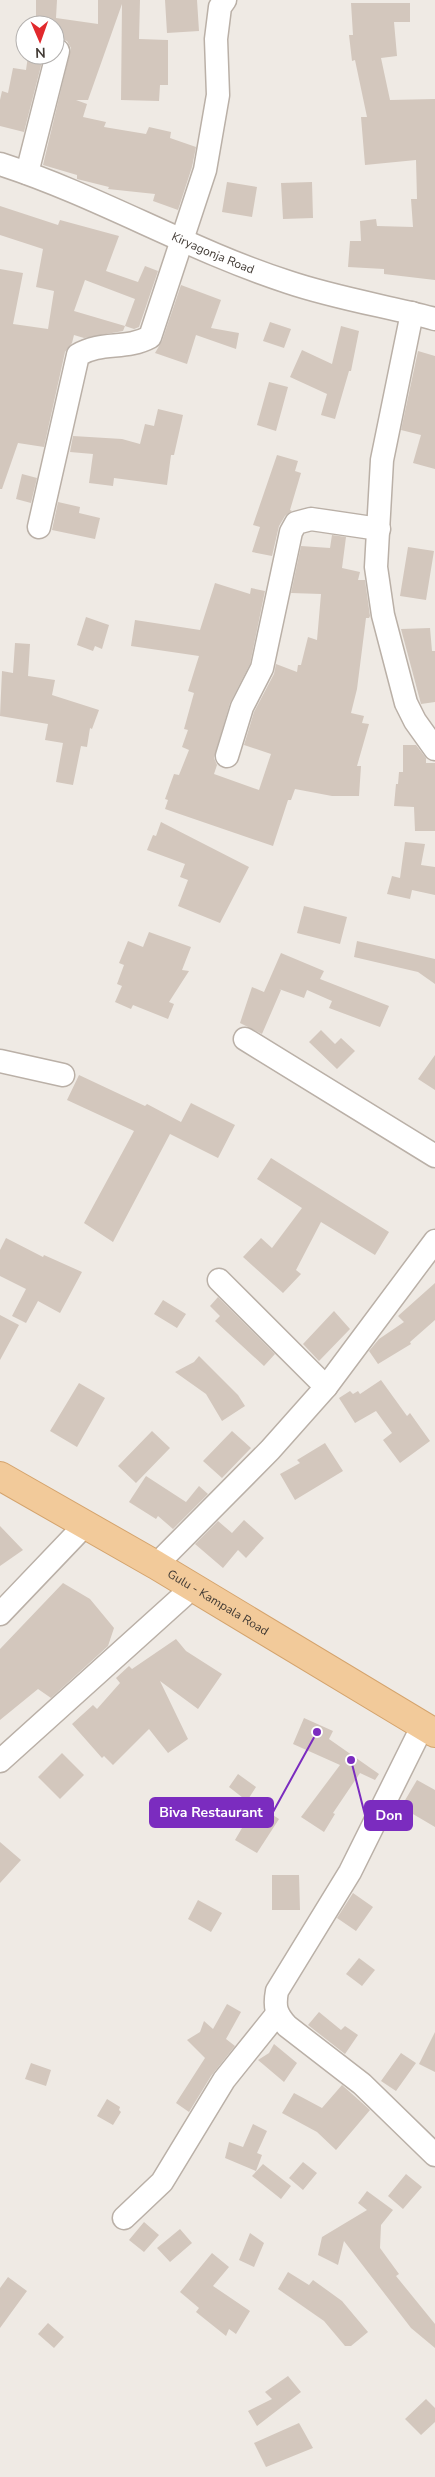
<svg xmlns="http://www.w3.org/2000/svg" width="435" height="2477" font-family="'Nunito Sans',sans-serif">
	<style>
		.building { fill: #d3c7bd }
		.lines { fill: none; stroke-linecap: round; stroke-linejoin: round }
		.minor-casing { stroke: #bab0a7; stroke-width: 25 }
		.major-casing { stroke: #d4a36c; stroke-width: 30 }
		.minor { stroke: #fff; stroke-width: 22 }
		.major { stroke: #f2ca9a; stroke-width: 28 }
		.labels { text-anchor: middle; dominant-baseline: central; stroke-width: 5; stroke-linejoin: round; paint-order: stroke }
		.street-label { font-size: 12px; fill: #413a34; stroke: #fff }
		.leader { fill: none; stroke: #7b2cbf; stroke-width: 2 }
		.callout-dot { fill: #7b2cbf; stroke: #fff; stroke-width: 2 }
		.callout { fill: #7b2cbf; stroke: #7b2cbf; stroke-width: 2 }
		.callout-label { font-size: 14px; text-anchor: middle; font-weight: bold; fill: #fff }
	</style>
	<rect width="100%" height="100%" fill="#efeae4"/>
	<path class="building" d="M 36,0 L 57,0 L 56,18 L 98,24 L 98,0 L 140,0 L 139,39 L 168,40 L 168,85 L 160,85 L 159,101 L 121,100 L 122,4 L 88,100 L 76,100 L 87,104 L 83,117 L 106,122 L 104,127 L 146,134 L 149,127 L 171,132 L 170,138 L 196,147 L 192,167 L 178,210 L 153,201 L 155,194 L 108,189 L 109,187 L 77,179 L 77,175 L 43,165 L 71,48 L 67,41 L 55,38 L 55,25 L 36,25 Z
		M 165,0 L 197,0 L 199,31 L 167,33 Z
		M 351,3 L 410,3 L 410,22 L 394,22 L 397,56 L 381,58 L 390,100 L 435,99 L 435,280 L 384,274 L 384,269 L 348,267 L 350,241 L 361,241 L 360,221 L 376,219 L 377,226 L 413,227 L 411,199 L 417,199 L 416,160 L 365,165 L 361,117 L 367,117 L 355,60 L 352,61 L 349,35 L 353,35 Z
		M 28,56 L 43,58 L 24,132 L 0,126 L 0,100 L 2,91 L 8,93 L 13,68 L 26,70 Z
		M 227,182 L 257,187 L 252,217 L 222,212 Z
		M 312,182 L 313,218 L 283,219 L 281,183 Z
		M 0,206 L 58,225 L 60,220 L 119,236 L 106,271 L 138,282 L 145,266 L 158,271 L 139,327 L 134,329 L 125,326 L 135,299 L 85,280 L 74,311 L 125,326 L 123,331 L 84,338 L 74,335 L 72,343 L 65,352 L 44,447 L 18,443 L 2,489 L 0,489 L 0,269 L 23,273 L 13,324 L 48,329 L 54,291 L 36,287 L 43,249 L 0,235 Z
		M 181,285 L 221,300 L 211,328 L 239,333 L 236,349 L 196,335 L 187,364 L 155,353 L 162,341 Z
		M 270,322 L 291,329 L 284,348 L 263,341 Z
		M 341,326 L 359,331 L 351,371 L 349,371 L 335,419 L 321,415 L 327,394 L 290,377 L 302,350 L 332,364 Z
		M 418,351 L 435,356 L 435,469 L 413,463 L 421,435 L 401,430 Z
		M 269,382 L 288,387 L 276,431 L 257,425 Z
		M 158,409 L 183,415 L 174,455 L 171,455 L 167,485 L 114,478 L 113,486 L 89,483 L 93,454 L 70,452 L 73,436 L 122,439 L 140,444 L 145,424 L 154,426 Z
		M 277,455 L 298,461 L 295,471 L 301,473 L 290,510 L 292,511 L 285,516 L 279,526 L 272,556 L 252,552 L 260,527 L 253,525 Z
		M 22,474 L 37,478 L 31,503 L 16,499 Z
		M 58,502 L 80,507 L 79,513 L 100,518 L 95,539 L 52,530 Z
		M 332,535 L 346,537 L 342,568 L 360,572 L 358,580 L 365,580 L 370,616 L 369,618 L 366,618 L 357,689 L 351,713 L 364,716 L 362,723 L 369,724 L 357,766 L 361,766 L 359,796 L 332,796 L 295,789 L 291,800 L 288,800 L 273,846 L 165,809 L 168,800 L 165,799 L 174,774 L 179,775 L 189,750 L 182,747 L 188,730 L 184,729 L 194,693 L 188,691 L 199,656 L 131,646 L 135,620 L 200,630 L 215,583 L 250,594 L 251,588 L 265,591 L 250,664 L 230,703 L 214,758 L 217,765 L 214,774 L 259,790 L 271,754 L 244,745 L 254,712 L 274,674 L 276,664 L 297,672 L 298,665 L 301,665 L 308,637 L 317,640 L 321,594 L 291,593 L 301,546 L 330,548 Z
		M 408,547 L 434,551 L 426,600 L 400,596 Z
		M 86,617 L 109,625 L 102,649 L 95,646 L 93,651 L 77,645 Z
		M 430,628 L 432,651 L 435,651 L 435,702 L 421,704 L 401,629 Z
		M 15,643 L 30,644 L 28,676 L 55,680 L 52,695 L 99,710 L 92,729 L 90,728 L 87,747 L 81,746 L 73,785 L 56,782 L 63,743 L 45,740 L 48,724 L 0,716 L 2,671 L 13,673 Z
		M 403,745 L 416,745 L 426,758 L 426,763 L 435,763 L 435,831 L 415,831 L 414,807 L 394,806 L 396,784 L 398,784 L 399,772 L 403,772 Z
		M 161,822 L 249,867 L 220,923 L 178,906 L 188,880 L 180,877 L 185,864 L 147,850 L 153,835 L 156,836 Z
		M 405,842 L 425,844 L 421,865 L 435,867 L 435,895 L 412,890 L 410,899 L 387,894 L 392,876 L 400,878 Z
		M 304,906 L 347,917 L 340,944 L 297,933 Z
		M 149,932 L 191,947 L 182,970 L 189,971 L 169,1002 L 174,1004 L 168,1019 L 133,1005 L 131,1009 L 115,1002 L 122,986 L 117,984 L 124,965 L 119,963 L 128,941 L 143,947 Z
		M 357,941 L 435,959 L 435,984 L 418,972 L 354,957 Z
		M 281,953 L 324,971 L 320,979 L 389,1006 L 380,1027 L 329,1008 L 332,1001 L 307,990 L 304,998 L 279,989 L 281,990 L 262,1034 L 240,1023 L 252,987 L 264,992 Z
		M 321,1030 L 335,1044 L 341,1038 L 355,1051 L 337,1069 L 309,1042 Z
		M 435,1055 L 435,1090 L 418,1079 Z
		M 79,1075 L 145,1106 L 147,1104 L 181,1122 L 191,1103 L 235,1125 L 218,1158 L 170,1134 L 113,1242 L 84,1223 L 134,1131 L 67,1100 Z
		M 271,1158 L 389,1232 L 375,1255 L 321,1222 L 296,1270 L 301,1274 L 283,1293 L 243,1257 L 261,1238 L 272,1248 L 302,1208 L 257,1179 Z
		M 6,1238 L 43,1257 L 44,1255 L 82,1272 L 60,1313 L 38,1301 L 26,1323 L 12,1316 L 26,1289 L 0,1276 L 0,1250 Z
		M 435,1283 L 435,1320 L 410,1342 L 411,1344 L 378,1364 L 369,1351 L 379,1339 L 404,1322 L 398,1316 Z
		M 218,1297 L 275,1354 L 264,1366 L 215,1321 L 220,1316 L 210,1306 Z
		M 163,1300 L 186,1314 L 177,1328 L 154,1314 Z
		M 334,1311 L 350,1329 L 319,1361 L 303,1344 Z
		M 0,1315 L 19,1325 L 0,1360 Z
		M 199,1356 L 238,1395 L 245,1406 L 222,1421 L 206,1394 L 175,1372 L 194,1362 Z
		M 381,1380 L 407,1416 L 410,1413 L 430,1441 L 400,1463 L 383,1440 L 392,1433 L 376,1411 L 355,1423 L 339,1398 L 350,1391 L 353,1394 L 358,1391 L 360,1394 Z
		M 79,1383 L 105,1398 L 77,1447 L 50,1431 Z
		M 152,1431 L 170,1448 L 136,1483 L 118,1466 Z
		M 232,1431 L 251,1448 L 222,1478 L 203,1461 Z
		M 325,1443 L 343,1471 L 295,1500 L 280,1474 L 300,1463 L 297,1460 Z
		M 146,1476 L 186,1502 L 199,1486 L 208,1494 L 173,1529 L 158,1516 L 156,1519 L 129,1502 Z
		M 244,1520 L 264,1538 L 246,1558 L 238,1550 L 223,1568 L 195,1544 L 218,1521 L 232,1533 Z
		M 0,1526 L 23,1550 L 0,1566 Z
		M 63,1583 L 90,1599 L 114,1628 L 108,1646 L 51,1698 L 38,1689 L 0,1720 L 0,1649 Z
		M 176,1639 L 186,1651 L 222,1674 L 198,1709 L 160,1681 L 188,1739 L 168,1753 L 149,1729 L 113,1765 L 104,1756 L 102,1758 L 72,1724 L 93,1705 L 97,1709 L 120,1683 L 116,1678 L 129,1666 L 132,1669 Z
		M 304,1718 L 333,1731 L 329,1739 L 379,1774 L 375,1780 L 360,1773 L 333,1813 L 335,1814 L 324,1832 L 301,1817 L 340,1765 L 293,1744 Z
		M 62,1753 L 84,1775 L 60,1799 L 38,1777 Z
		M 238,1774 L 256,1787 L 247,1801 L 229,1787 Z
		M 417,1780 L 435,1790 L 435,1827 L 401,1807 Z
		M 256,1804 L 279,1819 L 257,1853 L 235,1840 Z
		M 0,1842 L 21,1860 L 0,1883 Z
		M 272,1875 L 299,1875 L 300,1910 L 272,1910 Z
		M 353,1893 L 373,1907 L 356,1931 L 337,1918 Z
		M 198,1900 L 222,1913 L 211,1932 L 188,1919 Z
		M 359,1958 L 375,1970 L 362,1986 L 346,1974 Z
		M 227,2004 L 241,2012 L 226,2039 L 235,2046 L 211,2076 L 189,2112 L 176,2103 L 205,2058 L 187,2040 L 200,2032 L 204,2021 L 213,2029 Z
		M 319,2012 L 341,2030 L 345,2026 L 358,2035 L 345,2054 L 308,2025 Z
		M 435,2032 L 435,2072 L 419,2064 Z
		M 274,2044 L 297,2063 L 284,2082 L 258,2060 L 269,2053 Z
		M 401,2053 L 416,2063 L 396,2091 L 381,2081 Z
		M 31,2063 L 51,2070 L 46,2086 L 25,2079 Z
		M 342,2085 L 370,2110 L 336,2150 L 317,2132 L 282,2113 L 294,2093 L 322,2108 Z
		M 107,2099 L 120,2107 L 119,2110 L 121,2112 L 113,2125 L 97,2116 Z
		M 253,2124 L 267,2131 L 257,2153 L 262,2155 L 256,2171 L 225,2158 L 229,2142 L 243,2147 Z
		M 303,2162 L 317,2173 L 303,2190 L 289,2178 Z
		M 263,2164 L 291,2186 L 281,2199 L 252,2176 Z
		M 406,2174 L 422,2187 L 403,2209 L 388,2196 Z
		M 367,2191 L 393,2210 L 381,2225 L 380,2248 L 399,2274 L 396,2276 L 435,2324 L 435,2348 L 411,2328 L 344,2241 L 338,2265 L 318,2255 L 322,2237 L 367,2210 L 358,2203 Z
		M 144,2222 L 159,2235 L 144,2252 L 129,2240 Z
		M 180,2229 L 192,2243 L 170,2262 L 157,2248 Z
		M 250,2233 L 264,2243 L 254,2267 L 239,2260 Z
		M 212,2253 L 229,2267 L 213,2286 L 250,2311 L 236,2334 L 229,2329 L 226,2336 L 196,2312 L 199,2308 L 180,2292 Z
		M 288,2272 L 309,2285 L 313,2280 L 342,2301 L 368,2332 L 351,2346 L 345,2346 L 324,2321 L 278,2289 Z
		M 8,2277 L 27,2291 L 0,2328 L 0,2288 Z
		M 48,2323 L 64,2337 L 54,2348 L 38,2334 Z
		M 288,2376 L 301,2392 L 257,2426 L 248,2411 L 272,2399 L 265,2392 Z
		M 426,2399 L 435,2408 L 435,2422 L 421,2435 L 405,2419 Z
		M 299,2423 L 313,2448 L 266,2467 L 254,2443 Z"/>
	<g class="lines">
		<g class="minor-casing">
			<g id="minor">
				<path id="s1" d="M 0,164 C 99,196 189,250 288,282 C 335,298 386,306 435,319"/>
				<path d="M 27,173 L 58,51"/>
				<path d="M 412,313 L 382,460 L 376,567 L 383,615 L 406,703 L 415,721 L 435,749"/>
				<path d="M 39,527 L 78,355 C 101,341 126,350 150,337 L 205,170 L 218,95 L 216,39 L 220,7 L 225,0"/>
				<path d="M 227,756 L 242,707 L 262,668 L 291,532 L 296,523 L 311,519 L 379,529"/>
				<path d="M 245,1039 L 435,1156"/>
				<path d="M 0,1061 L 63,1075"/>
				<path d="M 219,1280 L 326,1387"/>
				<path d="M 156,1565 L 270,1450 L 326,1387 L 435,1241"/>
				<path d="M 0,1614 L 85,1525"/>
				<path d="M 422,1727 L 350,1872 L 277,1991 C 274,2007 276,2014 287,2026 L 362,2084 L 435,2155"/>
				<path d="M 0,1761 L 192,1588"/>
				<path d="M 124,2218 L 162,2182 L 224,2080 L 277,2014"/>
			</g>
		</g>
		<g class="major-casing">
			<g id="major">
				<path id="s2" d="M 0,1476 L 156,1565 L 435,1733"/>
			</g>
		</g>
		<use href="#minor" class="minor"/>
		<use href="#major" class="major"/>
	</g>
	<g class="labels">
		<g class="street-label">
			<text stroke="none"><textPath href="#s1" startOffset="231">Kiryagonja Road</textPath></text>
			<text stroke="none"><textPath href="#s2" startOffset="252">Gulu - Kampala Road</textPath></text>
		</g>
	</g>
	<path class="leader" d="M317 1732L273 1812M351 1760L365 1815"/>
	<g class="callout-dot">
		<circle cx="317" cy="1732" r="5"/>
		<circle cx="351" cy="1760" r="5"/>
	</g>
	<g class="callout">
		<rect x="150" y="1798" width="123" height="29" rx="5"/>
		<rect x="365" y="1801" width="47" height="29" rx="5"/>
	</g>
	<g class="callout-label">
		<text x="211" y="1817">Biva Restaurant</text>
		<text x="389" y="1820">Don</text>
	</g>
	<g transform="translate(40 40) rotate(178)"><circle r="24" fill="#ffffff" stroke="#b3b0ae"/>
	<path d="M0-4L9 19L0 12L-9 19Z" fill="#e1292d"/>
	<text y="-8" font-size="14" font-weight="bold" text-anchor="middle" fill="#413a34">N</text>
	</g>
</svg>
